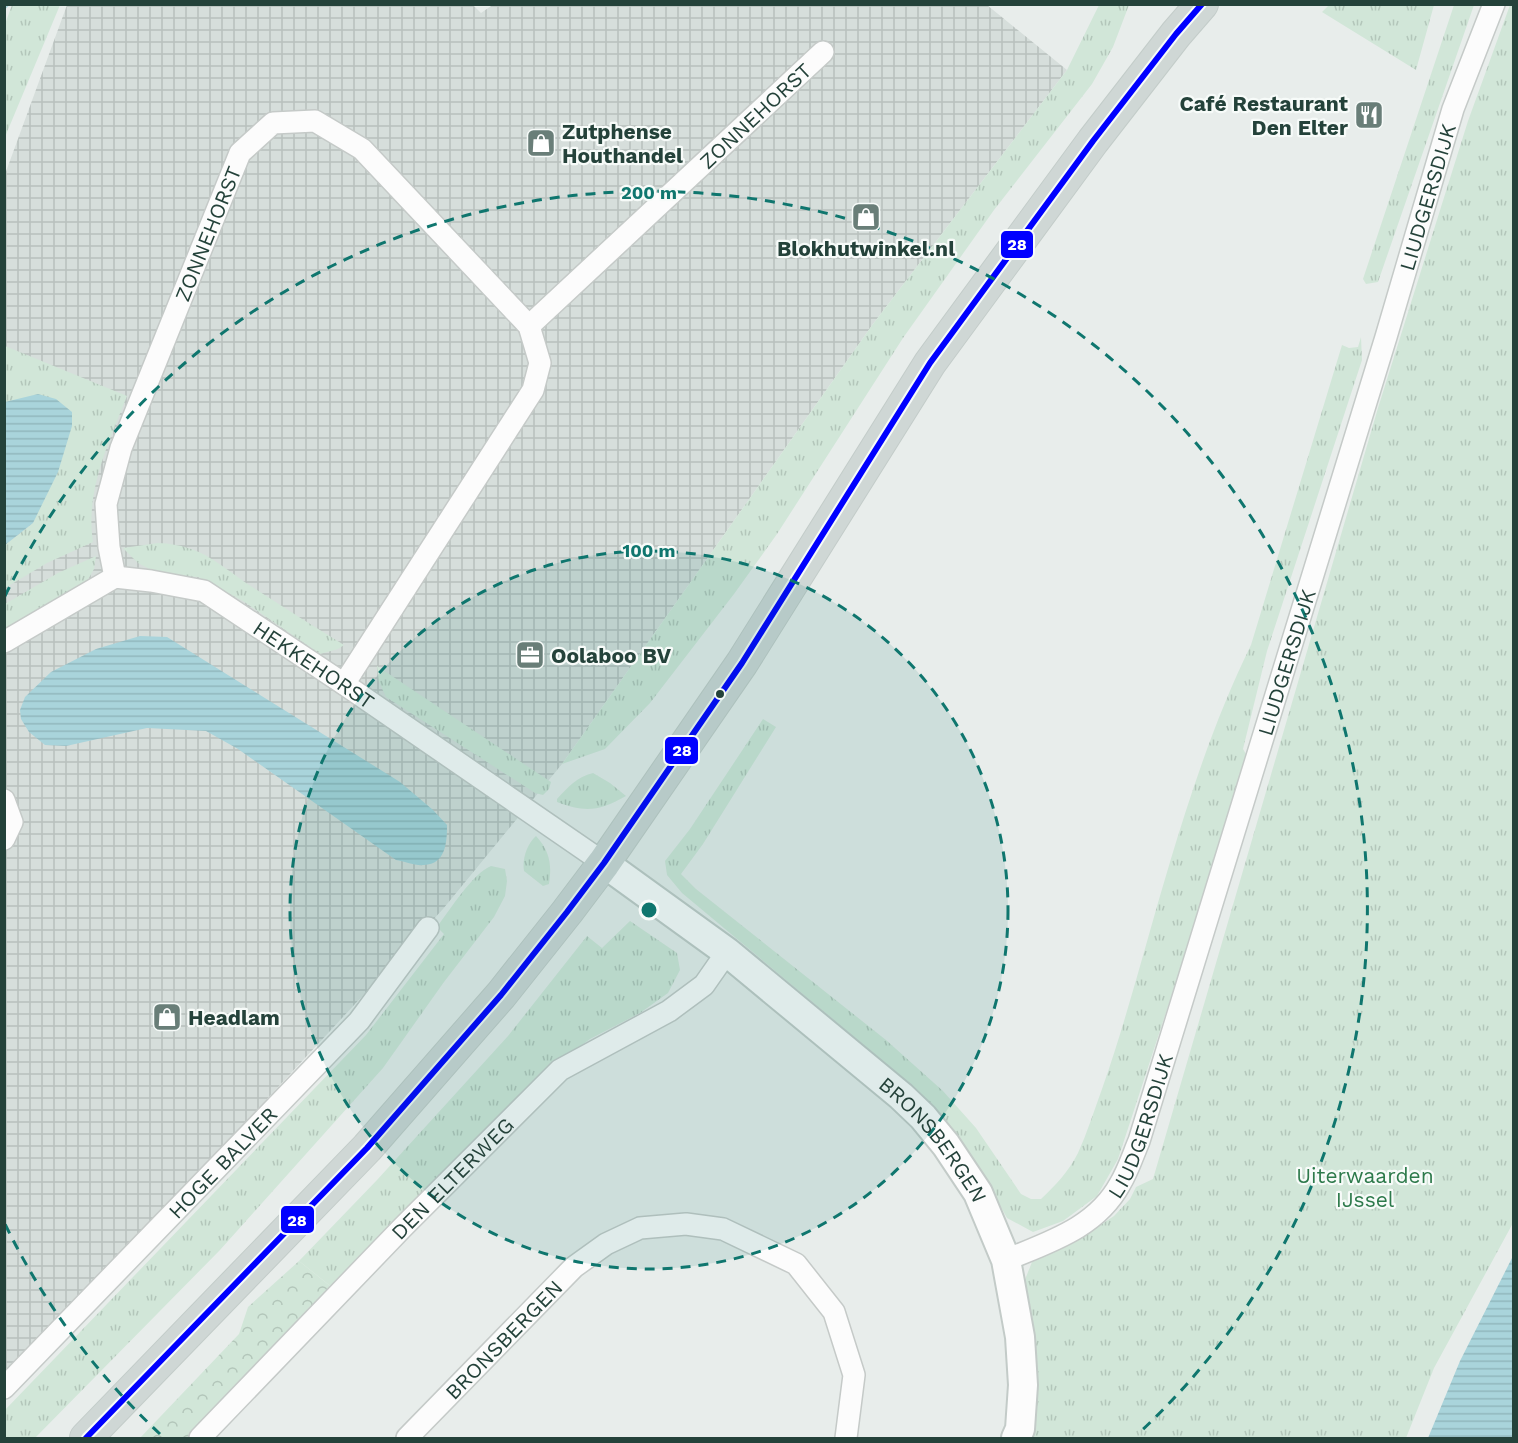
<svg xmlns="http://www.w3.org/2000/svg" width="1518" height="1443" font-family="'Work Sans',sans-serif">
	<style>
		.industrial { fill: url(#industrial-grid) }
		.grass { fill: url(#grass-tufts) }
		.forest { fill: url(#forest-crowns) }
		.water { fill: url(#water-rules) }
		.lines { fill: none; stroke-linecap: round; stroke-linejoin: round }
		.stream { stroke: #a9d4db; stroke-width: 8 }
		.street-casing { stroke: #c5cac8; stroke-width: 24 }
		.secondary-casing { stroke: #c3cbc8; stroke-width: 32 }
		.primary-casing { stroke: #c3ccc9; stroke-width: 34 }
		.street { stroke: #fcfcfc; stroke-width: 21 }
		.secondary { stroke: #fcfcfc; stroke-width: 28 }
		.primary { stroke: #cfd7d5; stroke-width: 32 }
		.bus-1-casing { stroke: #f7fbf9; stroke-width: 10 }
		.bus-1 { stroke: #00f; stroke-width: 6 }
		.ring { fill: none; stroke: #0f766e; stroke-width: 3; stroke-dasharray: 10 8 }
		.bus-dot { fill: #24423a; stroke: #f7fbf9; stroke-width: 2 }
		.labels { text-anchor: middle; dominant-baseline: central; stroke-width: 4.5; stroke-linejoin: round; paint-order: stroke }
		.poi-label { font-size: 21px; font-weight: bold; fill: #24423a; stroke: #f7fbf9; text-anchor: start }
		.street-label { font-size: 21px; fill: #24423a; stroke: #f7fbf9 }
		.park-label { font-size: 21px; fill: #2d7a4b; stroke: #f7fbf9 }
		.centre { fill: #0f766e; stroke: #f7fbf9; stroke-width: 3 }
		.ring-label { font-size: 18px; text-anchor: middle; font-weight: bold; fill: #0f766e; stroke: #f7fbf9; stroke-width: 4.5; stroke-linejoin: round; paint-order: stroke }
		.line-badge { stroke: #f7fbf9; stroke-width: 2 }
		.badge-label { font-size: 16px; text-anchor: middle; font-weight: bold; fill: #fff }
	</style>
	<defs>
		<pattern id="industrial-grid" width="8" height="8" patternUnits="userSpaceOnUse" patternTransform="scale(1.5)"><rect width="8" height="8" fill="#d6dedb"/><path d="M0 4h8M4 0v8" fill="none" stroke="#b8c0bd"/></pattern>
		<pattern id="grass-tufts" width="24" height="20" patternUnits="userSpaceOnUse" patternTransform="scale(1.5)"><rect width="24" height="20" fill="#d1e6d8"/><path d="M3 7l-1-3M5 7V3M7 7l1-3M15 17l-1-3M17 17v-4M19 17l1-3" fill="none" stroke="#b3c6ba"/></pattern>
		<pattern id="forest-crowns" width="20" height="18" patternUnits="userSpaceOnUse" patternTransform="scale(1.5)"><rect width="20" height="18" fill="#d1e6d8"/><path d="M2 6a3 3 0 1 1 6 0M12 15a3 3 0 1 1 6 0" fill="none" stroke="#b3c6ba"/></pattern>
		<pattern id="water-rules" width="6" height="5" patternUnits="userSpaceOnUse" patternTransform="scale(1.5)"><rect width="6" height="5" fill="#a9d4db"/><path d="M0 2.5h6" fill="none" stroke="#91b7bd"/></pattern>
	</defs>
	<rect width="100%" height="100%" fill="#e8edeb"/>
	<path class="industrial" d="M 472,4 L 481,13 L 494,4 L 987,5 L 1067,70 L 873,324 L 562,764 L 443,909 L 5,1382 L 4,177 L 67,5 Z"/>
	<path class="grass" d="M 12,5 L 60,5 L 5,137 L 5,24 Z
		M 1099,5 L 1129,5 L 1113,47 L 1092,84 L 994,210 L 903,338 L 777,534 L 734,594 L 650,703 L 605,749 L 562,764 L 873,324 L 1067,70 Z
		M 1329,5 L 1434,5 L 1416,70 L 1322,12 Z
		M 1454,5 L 1474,5 L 1378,282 L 1366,284 L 1363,279 Z
		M 1510,5 L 1513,5 L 1513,1223 L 1434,1368 L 1406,1438 L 1028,1438 L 1034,1355 L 1031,1317 L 1024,1282 L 1032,1262 L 1039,1254 L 1082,1237 L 1114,1216 L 1130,1199 L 1136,1187 L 1153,1179 L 1378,408 L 1468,121 Z
		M 1361,337 L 1362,360 L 1267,651 L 1243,749 L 1249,759 L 1118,1159 L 1097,1196 L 1063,1221 L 1033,1232 L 1007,1218 L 987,1182 L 922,1097 L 865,1046 L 682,893 L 667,875 L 665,861 L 690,829 L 763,719 L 776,727 L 703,844 L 681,874 L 696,889 L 886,1040 L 943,1091 L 976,1128 L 1021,1194 L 1031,1199 L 1041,1199 C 1055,1186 1069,1171 1078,1153 C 1087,1133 1094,1111 1102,1089 C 1128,1015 1147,938 1170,862 C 1192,789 1217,714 1251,645 L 1342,345 L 1349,348 L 1358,347 Z
		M 5,346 L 127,396 C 109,442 85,491 93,542 L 47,563 L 5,588 L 5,545 L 33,523 L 7,403 L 5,402 Z
		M 158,543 C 205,545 220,567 257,590 C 286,609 315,627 344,645 L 338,649 L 320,654 L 243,601 L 198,577 L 161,575 L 138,563 L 123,548 Z
		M 96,556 L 94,569 L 86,583 L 5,628 L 5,604 L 58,573 Z
		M 377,666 L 551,782 L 549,789 L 543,795 L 535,793 L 386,697 L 379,682 Z
		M 593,773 L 610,783 L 626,796 C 599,811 586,813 557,802 L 557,799 C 568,787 577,777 593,773 Z
		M 536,836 C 550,851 552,865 549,884 L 543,886 L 524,871 C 522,859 527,844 536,836 Z
		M 491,866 L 505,869 L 507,881 L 505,896 L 494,917 L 444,982 L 383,1068 L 220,1250 L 35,1438 L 5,1438 L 4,1411 L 366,1035 L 444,934 L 437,927 C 449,911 473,873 491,866 Z
		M 630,921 L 677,953 L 680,970 L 668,993 L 640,1013 L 590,1039 L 552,1067 L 334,1289 L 299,1261 L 377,1180 L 508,1036 L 587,936 L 602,948 Z"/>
	<path class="forest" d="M 299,1261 L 334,1289 L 188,1438 L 140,1438 L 239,1334 L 248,1307 Z"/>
	<path class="water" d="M 38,394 L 56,399 L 72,412 L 72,426 L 58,472 L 33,523 L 5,545 L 5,402 Z
		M 140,636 L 167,637 L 400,782 L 433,810 L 447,825 C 447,842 446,864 424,865 C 415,866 404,861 396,860 L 238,749 L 206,731 L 147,728 L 66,746 L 45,745 L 29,732 L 21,719 L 20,710 L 25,697 L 51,672 L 96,649 Z
		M 1513,1256 L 1513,1438 L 1428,1438 L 1460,1361 Z"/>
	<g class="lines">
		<path class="stream" d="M 4,5 L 5,4"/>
		<g class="street-casing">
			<g id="street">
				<path id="s1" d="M 529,326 L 823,52"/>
				<path id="s2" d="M 115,577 L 109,547 L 106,504 L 121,448 L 240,153 L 273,123 L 315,121 L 362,149 L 529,326 L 540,363 L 533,390 L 344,684"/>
				<path id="s3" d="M 4,642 L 115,577 L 151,581 L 204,591 L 344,684 L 604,863"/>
				<path d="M 4,800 L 12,822 L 4,839"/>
				<path id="s4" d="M 1006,1260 C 1049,1242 1096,1228 1120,1184 C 1128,1171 1133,1155 1139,1141 L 1386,337 L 1453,109 L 1494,4"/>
				<path id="s5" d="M 4,1388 L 359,1021 L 428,928"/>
				<path id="s6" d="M 200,1438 L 403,1227 L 560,1070 L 669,1011 L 704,985 L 727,952"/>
				<path id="s7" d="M 407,1438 L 574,1267 L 606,1244 L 640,1228 L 686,1224 L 723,1229 L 796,1264 L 834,1312 L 854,1375 L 846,1438"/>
			</g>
		</g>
		<g class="secondary-casing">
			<g id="secondary">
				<path id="s8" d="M 604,863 L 727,952 L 901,1096 L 923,1117 L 946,1145 L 978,1193 L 1006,1260 L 1020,1337 L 1023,1385 L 1020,1429 L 1016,1438"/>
			</g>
		</g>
		<g class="primary-casing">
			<path id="primary" d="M 86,1438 L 367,1148 L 501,995 L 567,912 L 604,863 L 742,663 L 930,363 L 1093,141 L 1176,34 L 1202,4"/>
		</g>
		<use href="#street" class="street"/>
		<use href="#secondary" class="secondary"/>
		<use href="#primary" class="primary"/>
		<g class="bus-1-casing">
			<path id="bus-1" d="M 86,1438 L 367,1148 L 501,995 L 567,912 L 604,863 L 742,663 L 930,363 L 1093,141 L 1176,34 L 1202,4"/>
		</g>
		<use href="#bus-1" class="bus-1"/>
	</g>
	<circle cx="649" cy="910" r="359" fill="#0f766e" fill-opacity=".12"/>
	<g class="ring">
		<circle cx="649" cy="910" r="359"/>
		<path d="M160 1434A717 717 0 0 1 5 1224M5 596A717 717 0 1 1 1138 1434"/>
	</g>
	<defs>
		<g id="restaurant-square" transform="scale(1.5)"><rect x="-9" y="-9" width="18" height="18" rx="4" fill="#697e78" stroke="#f7fbf9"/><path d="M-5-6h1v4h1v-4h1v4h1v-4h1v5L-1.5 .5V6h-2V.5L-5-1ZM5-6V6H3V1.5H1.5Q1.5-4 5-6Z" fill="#fff"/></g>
		<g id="shop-square" transform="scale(1.5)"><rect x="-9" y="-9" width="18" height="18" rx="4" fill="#697e78" stroke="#f7fbf9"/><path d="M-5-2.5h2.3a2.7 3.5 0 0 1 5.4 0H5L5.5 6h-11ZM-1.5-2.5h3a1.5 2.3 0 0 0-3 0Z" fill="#fff"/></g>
		<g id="office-square" transform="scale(1.5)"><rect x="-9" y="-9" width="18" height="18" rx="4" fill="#697e78" stroke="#f7fbf9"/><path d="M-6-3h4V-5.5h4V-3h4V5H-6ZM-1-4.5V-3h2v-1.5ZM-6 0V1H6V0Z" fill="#fff"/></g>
	</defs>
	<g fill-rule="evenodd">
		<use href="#restaurant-square" x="1369" y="115"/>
		<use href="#shop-square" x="541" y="143"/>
		<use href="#shop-square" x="866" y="217"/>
		<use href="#office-square" x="530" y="655"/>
		<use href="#shop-square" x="167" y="1017"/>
	</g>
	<circle class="bus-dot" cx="720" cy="694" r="5"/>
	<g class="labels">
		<g class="poi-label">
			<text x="1348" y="103" text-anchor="end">Café Restaurant<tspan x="1348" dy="24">Den Elter</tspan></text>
			<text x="562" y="131">Zutphense<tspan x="562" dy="24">Houthandel</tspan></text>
			<text x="866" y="248" text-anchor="middle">Blokhutwinkel.nl</text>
			<text x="551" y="655">Oolaboo BV</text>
			<text x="188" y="1017">Headlam</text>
		</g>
		<g class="street-label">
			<text stroke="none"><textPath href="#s1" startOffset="309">ZONNEHORST</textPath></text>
			<text stroke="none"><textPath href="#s4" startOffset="1174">LIUDGERSDIJK</textPath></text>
			<text stroke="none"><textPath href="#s2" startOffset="363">ZONNEHORST</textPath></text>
			<text stroke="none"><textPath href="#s4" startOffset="688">LIUDGERSDIJK</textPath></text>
			<text stroke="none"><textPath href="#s3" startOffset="351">HEKKEHORST</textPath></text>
			<text stroke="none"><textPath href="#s4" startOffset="202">LIUDGERSDIJK</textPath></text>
			<text stroke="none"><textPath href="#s8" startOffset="432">BRONSBERGEN</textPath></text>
			<text stroke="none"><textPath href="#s5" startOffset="314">HOGE BALVER</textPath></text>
			<text stroke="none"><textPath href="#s6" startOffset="362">DEN ELTERWEG</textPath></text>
			<text stroke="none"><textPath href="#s7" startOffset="138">BRONSBERGEN</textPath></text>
		</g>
		<g class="park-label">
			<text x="1365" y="1175">Uiterwaarden<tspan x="1365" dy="24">IJssel</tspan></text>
		</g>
	</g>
	<circle cx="649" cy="910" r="9" class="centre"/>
	<g class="ring-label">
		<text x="649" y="199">200 m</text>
		<text x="649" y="557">100 m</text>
	</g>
	<g class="line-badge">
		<rect x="1000" y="230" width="34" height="29" rx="6" fill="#00f"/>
		<rect x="664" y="736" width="35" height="29" rx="6" fill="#00f"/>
		<rect x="280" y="1205" width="35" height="29" rx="6" fill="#00f"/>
	</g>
	<g class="badge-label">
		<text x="1017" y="250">28</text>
		<text x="682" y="756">28</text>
		<text x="297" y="1226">28</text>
	</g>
	<rect width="1518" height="1443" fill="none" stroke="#24423a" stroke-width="12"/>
</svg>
